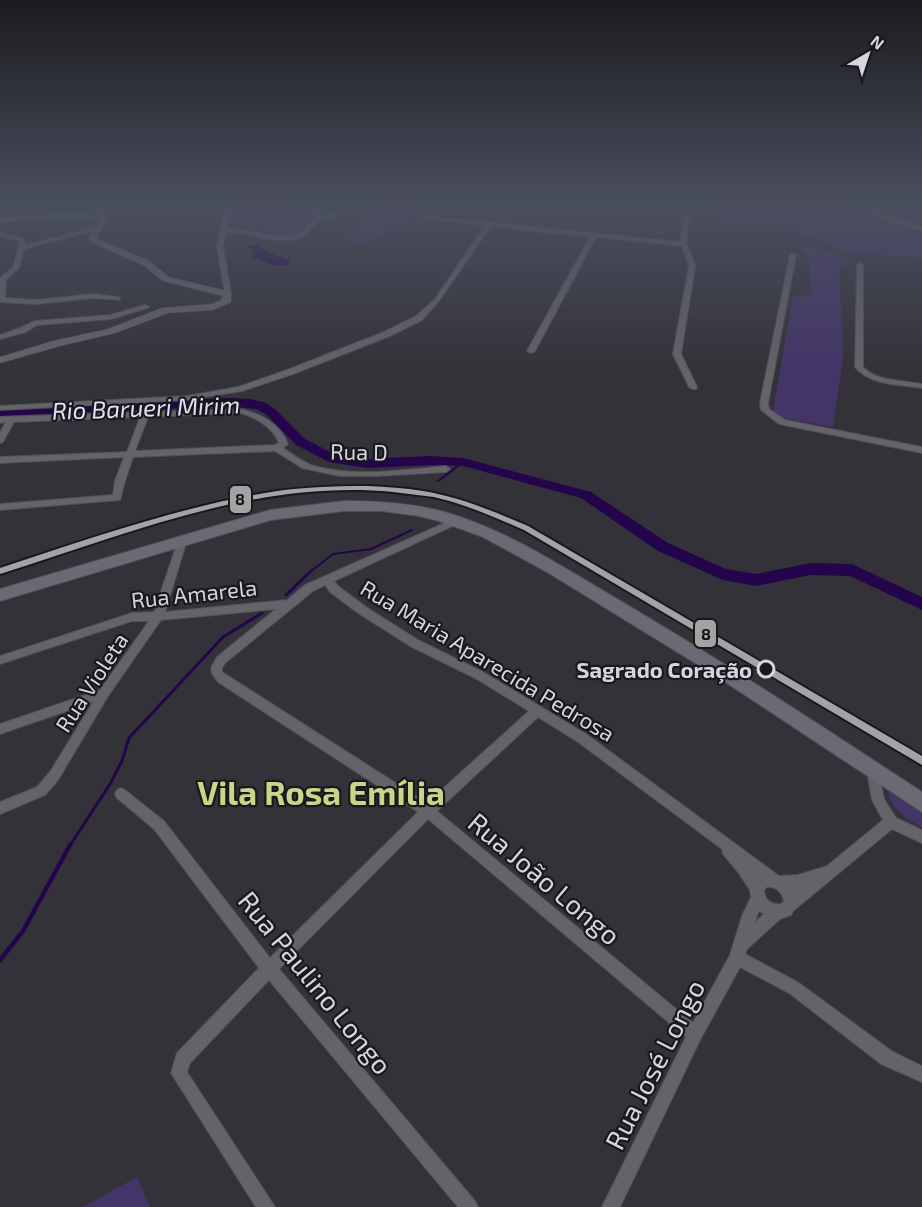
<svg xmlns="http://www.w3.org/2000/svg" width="922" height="1207" font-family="'Exo 2',sans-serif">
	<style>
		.green { fill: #443569 }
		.water { fill: #24054c }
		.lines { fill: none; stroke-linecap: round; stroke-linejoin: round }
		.stream-far2 { stroke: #24054c; stroke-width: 2 }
		.stream-far1 { stroke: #24054c; stroke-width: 3 }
		.stream { stroke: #24054c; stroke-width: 4.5 }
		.river { fill: #24054c; fill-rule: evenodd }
		.minor-casing { stroke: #504f56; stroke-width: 2 }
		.secondary-casing { stroke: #504f56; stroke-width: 1 }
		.primary-casing { stroke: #504f56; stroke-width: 2 }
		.minor { fill: #646369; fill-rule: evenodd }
		.secondary { fill: #646369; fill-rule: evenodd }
		.primary { fill: #6b6974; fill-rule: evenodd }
		.rail-1-casing { stroke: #19181e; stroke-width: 4 }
		.rail-1 { fill: #a3a3a3; fill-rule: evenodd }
		.stop-dot { fill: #19181e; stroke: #d6d4dd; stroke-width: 3 }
		.labels { text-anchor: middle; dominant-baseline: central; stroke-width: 4.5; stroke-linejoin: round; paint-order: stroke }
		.street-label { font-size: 22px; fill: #d6d4dd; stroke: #19181e }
		.stop-label { font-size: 22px; font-weight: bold; fill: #d6d4dd; stroke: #19181e; text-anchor: end }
		.water-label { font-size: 24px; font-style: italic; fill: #e4dff6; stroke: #19181e }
		.near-street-label { font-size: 27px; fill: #d6d4dd; stroke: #19181e }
		.near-district-label { font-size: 33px; font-weight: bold; fill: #cbd588; stroke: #19181e }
		.line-badge { stroke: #19181e; stroke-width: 2 }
		.pale-badge-label { font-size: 16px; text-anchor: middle; font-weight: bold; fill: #111 }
	</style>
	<rect width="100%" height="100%" fill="#333239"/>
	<path class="green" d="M 230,204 L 291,204 L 312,216 C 296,248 275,234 249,227 C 243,226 236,227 230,228 Z
		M 386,204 L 427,204 L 368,244 L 350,244 L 344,234 Z
		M 710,204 L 838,204 L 922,234 L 922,258 L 839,252 L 820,241 L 798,234 L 797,229 L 775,221 L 728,221 Z
		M 904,204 L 922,204 L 922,225 L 907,222 Z
		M 795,239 L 835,255 L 855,258 L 839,268 L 843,358 L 833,427 L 782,418 L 773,411 L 793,297 L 812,294 L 808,255 Z
		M 888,790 L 922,812 L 922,827 C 906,819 890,809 888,790 Z
		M 137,1177 L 150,1207 L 83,1207 Z"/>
	<path class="water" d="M 258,244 L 263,248 L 262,250 L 289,260 L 289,263 L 287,265 L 276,266 L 251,257 L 255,253 L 247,247 Z"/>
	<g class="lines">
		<path class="stream-far2" d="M 438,481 L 463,462
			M 310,572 L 333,554 L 371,549 L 412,530"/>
		<path class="stream-far1" d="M 286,595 L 312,570
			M 69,847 L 110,784 L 122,761 L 129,738 L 223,637 L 262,613"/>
		<path class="stream" d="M 0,960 L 23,931 L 70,845"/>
		<path class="river" d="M 228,398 L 250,399 L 266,403 L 276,410 L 305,439 L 336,455 L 367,459 L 431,456 L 463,458 L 591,492 L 668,543 L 726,569 L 756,574 L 811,563 L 852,564 L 922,597 L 922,610 L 850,576 L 811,575 L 756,586 L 723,580 L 658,551 L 581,498 L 463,466 L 431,465 L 367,468 L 329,462 L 296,445 L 267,415 L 257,409 L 228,406 L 0,416 L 0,408 Z"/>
		<g class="minor-casing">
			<path id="minor" d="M 0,204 L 7,204 L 0,209 Z
				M 222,204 L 228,204 L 229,220 L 227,229 C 252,228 274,241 299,235 L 315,216 L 291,204 L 299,204 L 309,209 L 317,204 L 324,204 L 314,211 L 321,215 L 350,210 L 353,212 L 320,219 L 303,237 L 291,240 L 271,240 L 243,233 L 226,233 L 223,246 L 231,294 L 228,296 L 225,294 L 217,246 L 223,220 Z
				M 691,204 L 697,204 L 688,222 L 687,244 L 695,266 L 681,354 L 697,387 L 696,389 L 693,389 L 689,387 L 673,354 L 689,266 L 682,246 L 596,237 L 535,351 L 531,353 L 527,351 L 590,237 L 491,226 L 439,301 L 422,320 L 390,336 L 293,374 L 242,391 L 187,400 L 0,410 L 0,406 L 187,396 L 238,387 L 287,370 L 384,332 L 416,316 L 435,299 L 485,225 L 426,219 L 424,218 L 424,216 L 681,242 L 682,222 Z
				M 53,213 L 104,214 L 107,216 L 104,218 L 53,217 L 0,222 L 0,218 Z
				M 98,226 L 100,227 L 100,229 L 24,249 L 19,268 L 6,280 L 5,298 L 36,300 L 93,294 L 118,297 L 120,298 L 120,300 L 93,298 L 36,304 L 0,302 L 0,278 L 13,267 L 20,243 L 18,240 L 0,237 L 0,233 L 22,238 L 26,245 Z
				M 793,253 L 796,255 L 768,403 L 769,409 L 785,420 L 922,447 L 922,453 L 779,424 L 761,410 L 760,403 L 790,255 Z
				M 860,263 L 863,265 L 863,367 C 877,382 903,380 922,384 L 922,388 C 899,384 871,386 855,367 L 857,265 Z
				M 145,305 L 149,307 L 147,308 L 111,319 L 37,325 L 26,332 L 0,339 L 0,335 L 20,328 L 35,321 L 110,315 Z
				M 241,409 C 261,414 280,424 288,444 L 283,448 C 292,454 301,461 311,465 C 353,478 403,470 446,466 L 450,469 L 446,472 L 376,476 L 340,476 L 302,468 L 275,451 L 133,457 L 125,481 L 120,500 L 0,510 L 0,504 L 113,495 L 115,481 L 124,457 L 0,463 L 0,457 L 127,452 L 140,417 L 14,422 L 3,442 L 0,443 L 0,432 L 6,422 L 0,423 L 0,417 ZM 241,413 C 256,418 273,427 279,443 L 275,445 L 135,451 L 148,417 Z
				M 456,518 L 461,521 L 459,523 L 334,581 L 338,586 L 366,607 L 418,640 L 483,672 L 586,734 L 779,876 L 798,875 L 827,866 L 883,820 L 872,800 L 867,771 L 869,767 L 873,766 L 877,767 L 884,799 L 896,818 L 922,830 L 922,843 L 892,829 L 793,911 L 791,915 L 780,919 L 747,949 L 745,954 L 799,983 L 893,1052 L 922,1066 L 922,1082 L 881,1064 L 789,993 L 740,967 L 700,1040 L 620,1207 L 602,1207 L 686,1037 L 428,819 L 279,969 L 475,1201 L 478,1207 L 458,1207 L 269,980 L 190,1063 L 187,1072 L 275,1207 L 256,1207 L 171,1073 L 177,1053 L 259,968 L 154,829 L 117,798 L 115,794 L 117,790 L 121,788 L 125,790 L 164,821 L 270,958 L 418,812 L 218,682 L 212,674 L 211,668 L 217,657 L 276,609 L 161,620 L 108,696 L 58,780 L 45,795 L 0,814 L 0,802 L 37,787 L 50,772 L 93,702 L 0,734 L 0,724 L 100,690 L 149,621 L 132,621 L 0,664 L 0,656 L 132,613 L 154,612 L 179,538 L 182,537 L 187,540 L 165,612 L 287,600 L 305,585 ZM 325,585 L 330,592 L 358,613 L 410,646 L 475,678 L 529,711 L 427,803 L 222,672 L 222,668 L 225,663 L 313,591 ZM 538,717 L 578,742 L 722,849 L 723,854 L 738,872 L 750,890 L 751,897 L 742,916 L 730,955 L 693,1023 L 437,811 ZM 767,887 C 776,886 782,892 784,901 L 781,904 C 772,905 764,900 764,890 ZM 759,911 L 764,914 L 754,923 Z"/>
		</g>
		<g class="secondary-casing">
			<path id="secondary" d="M 96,204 L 104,204 L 109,220 L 97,236 L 98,239 L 149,261 L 169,277 L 231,292 L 231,302 L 213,310 L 168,313 L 115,333 L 60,346 L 0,363 L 0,357 L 53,341 L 108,329 L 162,308 L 212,304 L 221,300 L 223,296 L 163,281 L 143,265 L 92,243 L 88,238 L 101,220 Z
				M 840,204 L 852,204 L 922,226 L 922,232 Z"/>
		</g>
		<g class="primary-casing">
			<path id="primary" d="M 344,501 C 380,501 414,503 448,513 C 508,531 561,566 614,597 C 719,659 820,725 922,792 L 922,812 L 713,674 L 547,572 L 483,537 L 439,521 L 419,516 L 382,511 L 344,511 L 271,520 L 0,601 L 0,589 L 270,510 Z"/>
		</g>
		<use href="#minor" class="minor"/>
		<use href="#secondary" class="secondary"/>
		<use href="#primary" class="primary"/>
		<g class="rail-1-casing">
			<path id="rail-1" d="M 368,486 C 386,487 405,488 423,491 C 460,497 495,512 528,526 L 922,756 L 922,765 L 524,530 C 494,517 465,504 434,497 C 420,495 407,494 393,492 C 256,479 128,534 0,574 L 0,568 C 85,540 170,510 259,494 C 295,487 331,486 368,486 Z"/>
		</g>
		<use href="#rail-1" class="rail-1"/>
	</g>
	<linearGradient id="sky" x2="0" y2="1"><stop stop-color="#1c1c1f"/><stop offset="0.55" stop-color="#4a4f5f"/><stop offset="1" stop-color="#4a4f5f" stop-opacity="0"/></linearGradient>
	<rect width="922" height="373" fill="url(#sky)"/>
	<circle class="stop-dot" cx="766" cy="669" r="8"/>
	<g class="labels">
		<g class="street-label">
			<text transform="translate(359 451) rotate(1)">Rua D</text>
			<text transform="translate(194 593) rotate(-6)">Rua Amarela</text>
			<text transform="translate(488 660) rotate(31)">Rua Maria Aparecida Pedrosa</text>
			<text transform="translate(91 682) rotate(-57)">Rua Violeta</text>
		</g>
		<g class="stop-label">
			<text x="752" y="669">Sagrado Coração</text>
		</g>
		<g class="water-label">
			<text transform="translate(146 407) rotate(-2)">Rio Barueri Mirim</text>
		</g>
		<g class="near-street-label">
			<text transform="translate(545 878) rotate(40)">Rua João Longo</text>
			<text transform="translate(316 982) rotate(51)">Rua Paulino Longo</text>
			<text transform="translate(654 1064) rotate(-63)">Rua José Longo</text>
		</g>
		<g class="near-district-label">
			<text x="321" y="792">Vila Rosa Emília</text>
		</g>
	</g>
	<g class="line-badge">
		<rect x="229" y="485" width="23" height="29" rx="6" fill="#a3a3a3"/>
		<rect x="694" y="619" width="23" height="29" rx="6" fill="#a3a3a3"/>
	</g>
	<g class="pale-badge-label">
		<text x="240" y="505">8</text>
		<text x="706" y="640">8</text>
	</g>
	<g transform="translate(868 54) rotate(39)" stroke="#19181e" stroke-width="4.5" paint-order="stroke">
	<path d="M0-4.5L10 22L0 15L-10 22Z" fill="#d6d4dd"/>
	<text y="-9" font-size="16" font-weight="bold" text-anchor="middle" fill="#d6d4dd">N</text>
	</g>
</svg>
